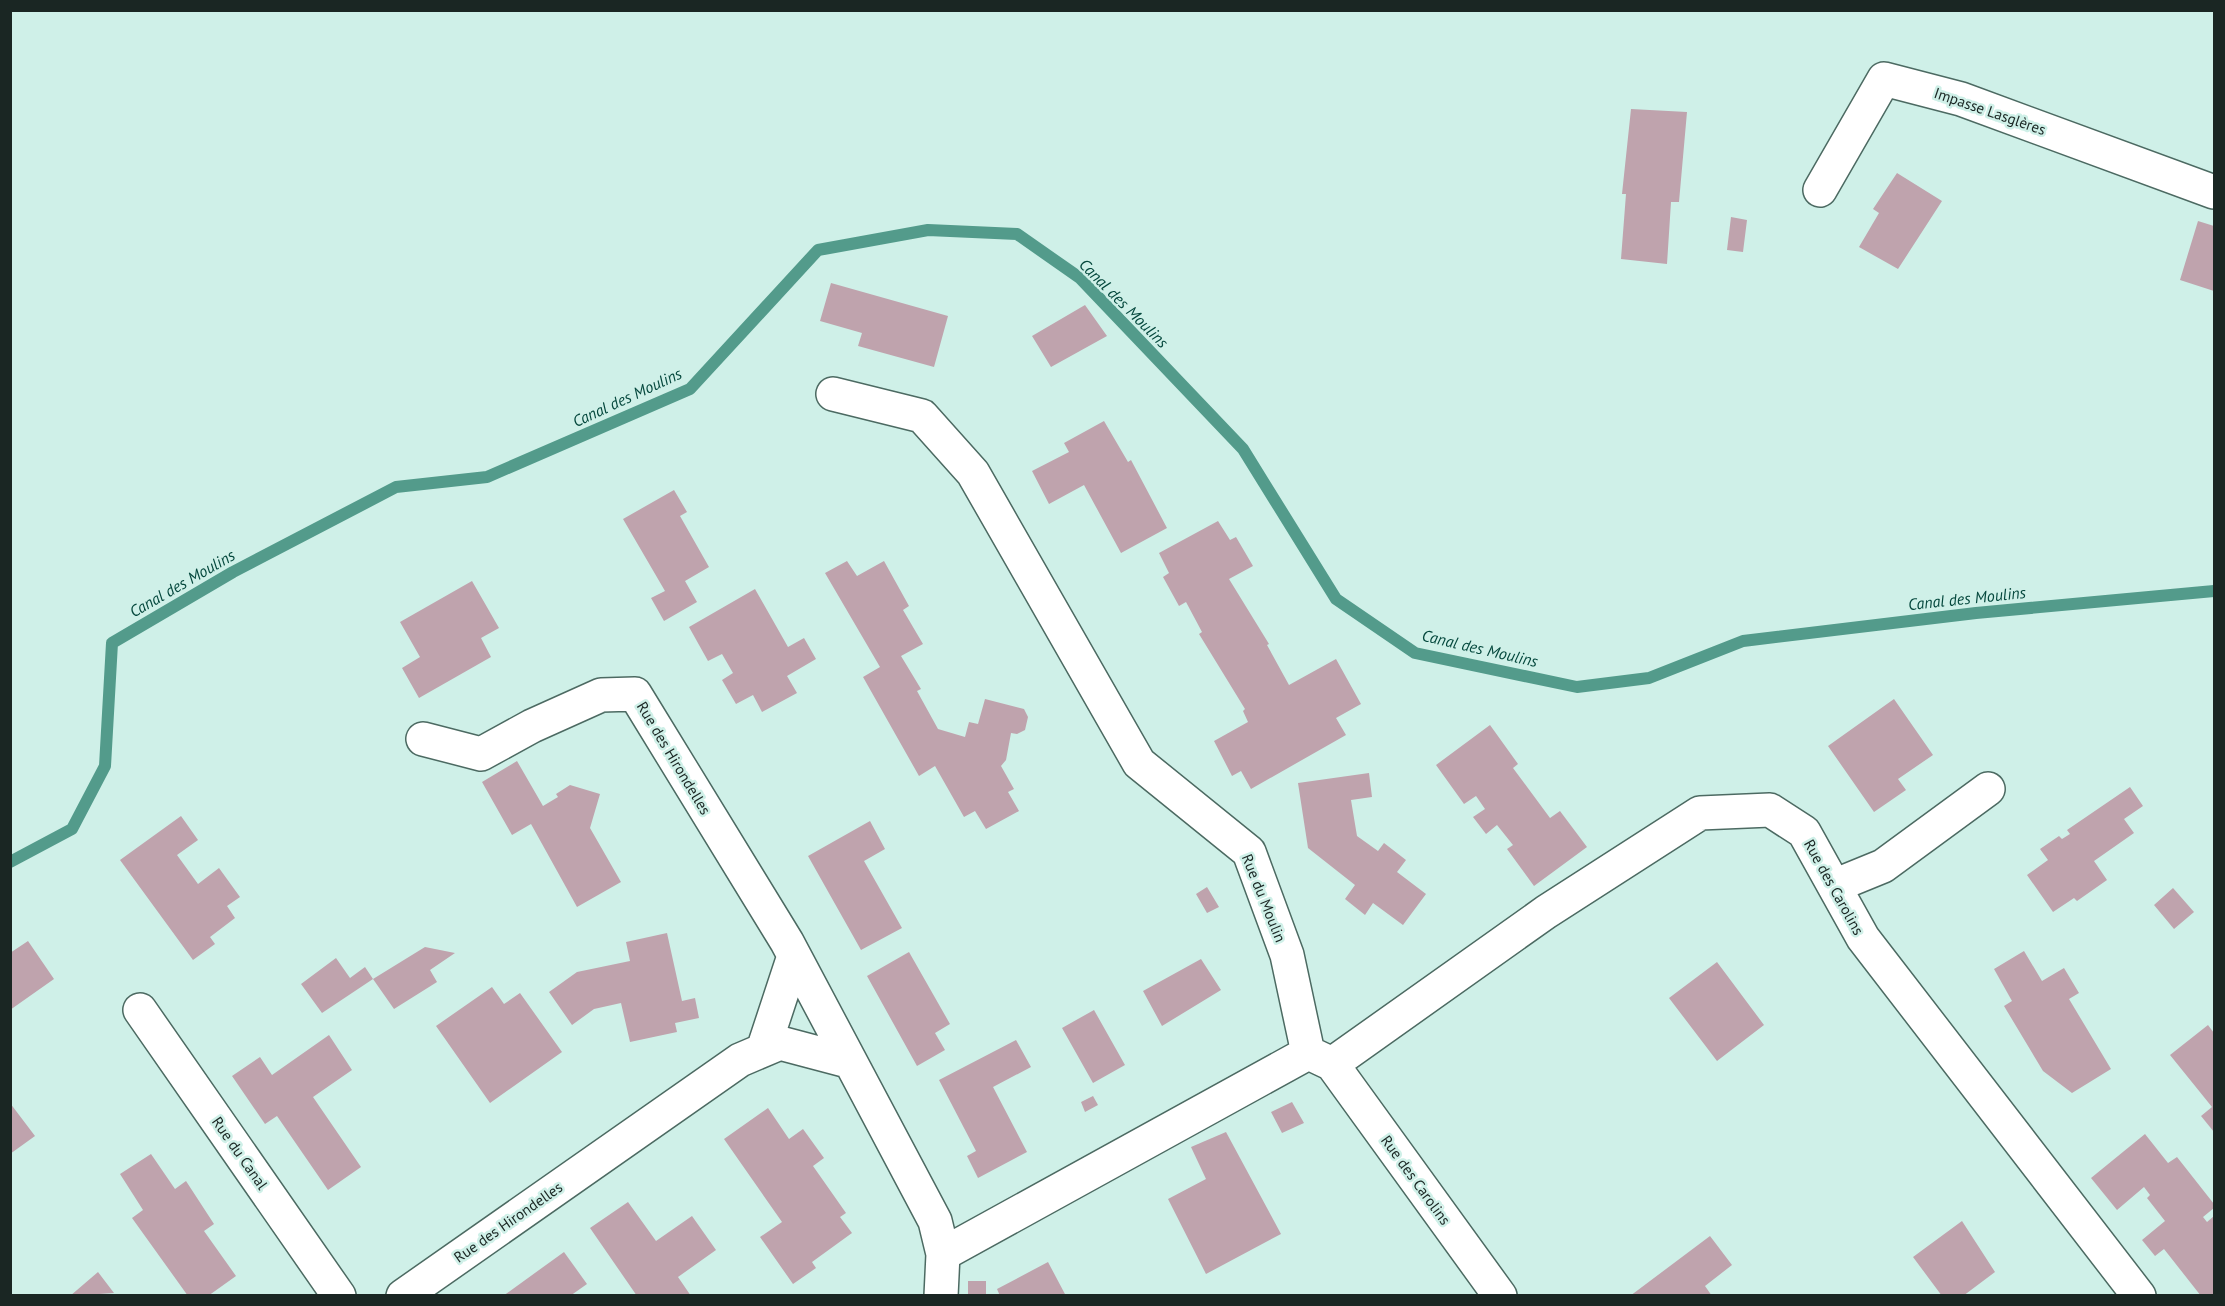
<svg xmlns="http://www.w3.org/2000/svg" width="2225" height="1306" font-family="'PT Sans',sans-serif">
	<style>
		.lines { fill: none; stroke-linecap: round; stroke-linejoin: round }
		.stream { stroke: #539b8b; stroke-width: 12 }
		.building { fill: #bfa3ad }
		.street-casing { stroke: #4c6a62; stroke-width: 36 }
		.street { stroke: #fff; stroke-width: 33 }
		.labels { text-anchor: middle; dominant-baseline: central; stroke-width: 5; stroke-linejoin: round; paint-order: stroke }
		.street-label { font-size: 15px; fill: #1a2623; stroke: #cff0e8 }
		.water-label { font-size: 16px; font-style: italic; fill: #05483d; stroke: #cff0e8 }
	</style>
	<rect width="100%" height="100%" fill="#cff0e8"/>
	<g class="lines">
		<path class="stream" d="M 10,862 L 72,829 L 105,766 L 112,643 L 233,572 L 396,487 L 487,477 L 690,389 L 818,250 L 928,230 L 1017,234 L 1080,278 L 1243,449 L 1336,599 L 1415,653 L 1577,687 L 1649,678 L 1743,641 L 1976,613 L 2214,591"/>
	</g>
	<path class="building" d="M 1631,109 L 1687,112 L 1679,202 L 1671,202 L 1667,264 L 1621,259 L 1626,194 L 1622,194 Z
		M 1897,173 L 1942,201 L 1898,269 L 1859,247 L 1879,213 L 1873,209 Z
		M 1731,217 L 1747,220 L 1743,252 L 1727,250 Z
		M 2198,221 L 2214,226 L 2214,291 L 2180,280 Z
		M 831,283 L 948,316 L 934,367 L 858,346 L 862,333 L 820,321 Z
		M 1085,305 L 1107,336 L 1051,367 L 1032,336 Z
		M 1104,421 L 1128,462 L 1131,460 L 1167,528 L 1121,553 L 1084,485 L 1049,504 L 1032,471 L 1069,452 L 1064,443 Z
		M 674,490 L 687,512 L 680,516 L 709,567 L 685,581 L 697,602 L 664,621 L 651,598 L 665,591 L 623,519 Z
		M 1218,521 L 1230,540 L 1236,537 L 1253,566 L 1229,579 L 1269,644 L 1267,645 L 1289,685 L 1336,659 L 1361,704 L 1336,718 L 1346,735 L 1251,789 L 1241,771 L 1232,776 L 1214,741 L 1248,722 L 1243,711 L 1245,709 L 1199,634 L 1202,632 L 1186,602 L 1179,606 L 1163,577 L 1169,573 L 1159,553 Z
		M 847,561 L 857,576 L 884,561 L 909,606 L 903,610 L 923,644 L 901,656 L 921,689 L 917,691 L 938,729 L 965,737 L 969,722 L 978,724 L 985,699 L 1024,709 L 1028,717 L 1025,730 L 1017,734 L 1011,733 L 1006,760 L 1001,766 L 1014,789 L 1008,792 L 1019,811 L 986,829 L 975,811 L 964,817 L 935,766 L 919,776 L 863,677 L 880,667 L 825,573 Z
		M 472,581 L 499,628 L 481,638 L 491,657 L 419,698 L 402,668 L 420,657 L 400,622 Z
		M 755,589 L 788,647 L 804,638 L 816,659 L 787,676 L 797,693 L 762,712 L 753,695 L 736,704 L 722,680 L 733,673 L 722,654 L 708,661 L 689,627 Z
		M 1894,699 L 1933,755 L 1898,779 L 1906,790 L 1874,812 L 1828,746 Z
		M 1490,725 L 1518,764 L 1513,768 L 1550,818 L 1560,811 L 1587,847 L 1534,886 L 1507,849 L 1513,845 L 1497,825 L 1486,834 L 1473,817 L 1485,809 L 1476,796 L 1464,804 L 1436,765 Z
		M 517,761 L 543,806 L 558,797 L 556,794 L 570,785 L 600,794 L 590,828 L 621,882 L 577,907 L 531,824 L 512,835 L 482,782 Z
		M 1369,773 L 1372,797 L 1351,800 L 1357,836 L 1378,851 L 1384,843 L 1406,860 L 1397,872 L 1426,894 L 1403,925 L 1373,903 L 1365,915 L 1345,899 L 1355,885 L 1308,848 L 1298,783 Z
		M 2130,787 L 2143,806 L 2124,819 L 2134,833 L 2094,861 L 2107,880 L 2077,901 L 2074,898 L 2053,912 L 2027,875 L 2048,860 L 2040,849 L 2059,836 L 2062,839 L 2070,834 L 2067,830 Z
		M 181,816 L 198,840 L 177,855 L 198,884 L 219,868 L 240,897 L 227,906 L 235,918 L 210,937 L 215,944 L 193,960 L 120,860 Z
		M 870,821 L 885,849 L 864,861 L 902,928 L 861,950 L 808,856 Z
		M 1207,887 L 1219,907 L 1207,913 L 1196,894 Z
		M 2173,888 L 2194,912 L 2174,929 L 2154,905 Z
		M 667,933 L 682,1001 L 695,998 L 699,1018 L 675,1023 L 677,1032 L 630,1042 L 621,1003 L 594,1009 L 572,1025 L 549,992 L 577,972 L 630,961 L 626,942 Z
		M 28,941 L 54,979 L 10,1010 L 10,953 Z
		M 425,947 L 455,953 L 430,970 L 437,982 L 394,1009 L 373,979 Z
		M 2024,951 L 2042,981 L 2064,968 L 2079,993 L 2069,999 L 2111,1069 L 2072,1093 L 2043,1071 L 2004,1006 L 2012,1001 L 1994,969 Z
		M 909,952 L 950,1024 L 935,1033 L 945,1050 L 917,1066 L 867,976 Z
		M 336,958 L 350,978 L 365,967 L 373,979 L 322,1013 L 301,984 Z
		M 1201,959 L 1221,990 L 1162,1026 L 1143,991 Z
		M 1717,962 L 1764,1025 L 1717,1061 L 1669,998 Z
		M 492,987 L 504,1004 L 520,993 L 562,1052 L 490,1103 L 436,1026 Z
		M 1094,1010 L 1125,1065 L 1093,1083 L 1062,1028 Z
		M 2208,1025 L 2214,1033 L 2214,1132 L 2201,1116 L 2212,1107 L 2170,1055 Z
		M 329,1035 L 352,1070 L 313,1097 L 361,1167 L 328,1190 L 277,1116 L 265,1124 L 232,1076 L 260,1057 L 272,1075 Z
		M 1016,1040 L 1031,1067 L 993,1087 L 1027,1152 L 978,1178 L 967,1156 L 976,1151 L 939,1080 Z
		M 1093,1096 L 1098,1105 L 1085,1112 L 1081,1102 Z
		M 1292,1102 L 1304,1123 L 1282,1133 L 1271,1112 Z
		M 10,1103 L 35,1136 L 10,1154 Z
		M 768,1108 L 789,1139 L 803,1129 L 824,1158 L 813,1166 L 846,1213 L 840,1217 L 852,1233 L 812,1262 L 816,1268 L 793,1284 L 760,1237 L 782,1222 L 724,1139 Z
		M 1226,1132 L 1281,1234 L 1206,1274 L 1168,1199 L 1206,1179 L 1191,1147 Z
		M 2145,1134 L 2168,1163 L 2177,1157 L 2214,1204 L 2214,1208 L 2203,1217 L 2207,1222 L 2214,1216 L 2214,1296 L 2201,1296 L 2164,1249 L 2155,1256 L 2142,1240 L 2165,1221 L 2147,1198 L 2150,1195 L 2144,1187 L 2117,1210 L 2091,1178 Z
		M 151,1154 L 175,1189 L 186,1181 L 214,1224 L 204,1231 L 236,1276 L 208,1296 L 188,1296 L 132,1218 L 143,1210 L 120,1174 Z
		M 628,1202 L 656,1241 L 692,1216 L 716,1250 L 678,1277 L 691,1296 L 637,1296 L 590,1228 Z
		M 1962,1221 L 1995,1272 L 1963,1296 L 1942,1296 L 1913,1257 Z
		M 1710,1236 L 1732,1265 L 1705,1286 L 1712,1296 L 1630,1296 Z
		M 564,1252 L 587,1284 L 570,1296 L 503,1296 Z
		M 1048,1262 L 1066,1296 L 1000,1296 L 997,1289 Z
		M 98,1272 L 114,1293 L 70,1296 Z
		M 968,1281 L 986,1281 L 986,1296 L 968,1296 Z"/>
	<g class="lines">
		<g class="street-casing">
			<path id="street" d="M 1820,190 L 1884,79 L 1961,99 L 2214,192
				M 833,394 L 922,416 L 973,473 L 1139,763 L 1249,852 L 1287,955 L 1308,1053 L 943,1254 L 941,1296
				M 423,739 L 481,754 L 532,726 L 601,695 L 635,694 L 787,942 L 935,1221 L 943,1254
				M 1834,886 L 1883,866 L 1988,789
				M 140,1010 L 339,1296
				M 763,1050 L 794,956
				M 1313,1055 L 1332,1064 L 1500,1296
				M 1332,1064 L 1546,912 L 1700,813 L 1770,810 L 1804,832 L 1863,938 L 2139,1296
				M 403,1296 L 740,1060 L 780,1043 L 848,1061"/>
		</g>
		<use href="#street" class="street"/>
	</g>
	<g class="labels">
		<g class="street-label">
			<text transform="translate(1990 111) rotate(19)">Impasse Lasglères</text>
			<text transform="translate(674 758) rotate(59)">Rue des Hirondelles</text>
			<text transform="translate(1834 887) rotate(61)">Rue des Carolins</text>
			<text transform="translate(1264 898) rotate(68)">Rue du Moulin</text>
			<text transform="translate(240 1153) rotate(55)">Rue du Canal</text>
			<text transform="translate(1416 1180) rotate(54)">Rue des Carolins</text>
			<text transform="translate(508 1222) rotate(-35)">Rue des Hirondelles</text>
		</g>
		<g class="water-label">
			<text transform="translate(1124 303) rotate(45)">Canal des Moulins</text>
			<text transform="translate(627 397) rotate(-25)">Canal des Moulins</text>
			<text transform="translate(182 583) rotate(-30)">Canal des Moulins</text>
			<text transform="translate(1967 598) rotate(-6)">Canal des Moulins</text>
			<text transform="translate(1480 648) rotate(13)">Canal des Moulins</text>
		</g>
	</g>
	<rect width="2225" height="1306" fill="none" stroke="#1a2623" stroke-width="24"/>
</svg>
